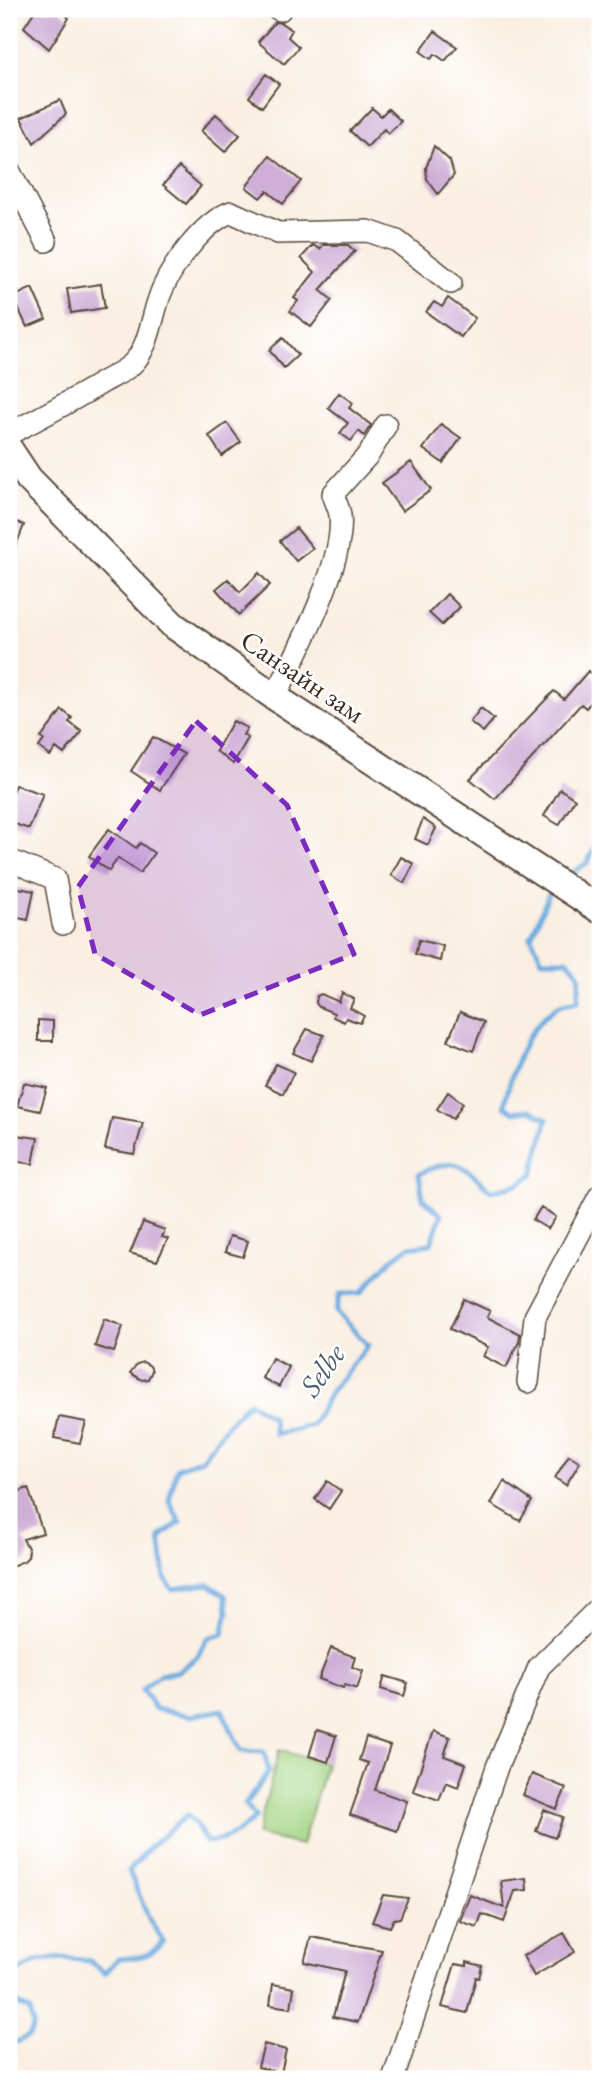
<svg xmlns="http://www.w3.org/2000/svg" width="609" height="2088" font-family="'EB Garamond',serif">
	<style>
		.grass { fill: #a4d685; stroke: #708052; stroke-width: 2 }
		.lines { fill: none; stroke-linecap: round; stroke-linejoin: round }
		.stream { stroke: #6dace0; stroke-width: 5 }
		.building { fill: #cfaed7 }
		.minor-casing { stroke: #58483b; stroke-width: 24 }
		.major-casing { stroke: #58483b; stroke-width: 30 }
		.minor { stroke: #fff; stroke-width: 21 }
		.major { stroke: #fff; stroke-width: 26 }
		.marked { fill: #7b2cbf; fill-opacity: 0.2; stroke: #7b2cbf; stroke-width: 5; stroke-dasharray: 14 9; stroke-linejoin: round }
		.labels { text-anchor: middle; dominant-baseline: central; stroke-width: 5; stroke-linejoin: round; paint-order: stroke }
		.street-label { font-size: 28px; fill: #3b2a1e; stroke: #fff }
		.water-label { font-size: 30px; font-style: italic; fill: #4f5e6c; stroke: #fff }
	</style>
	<rect width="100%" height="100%" fill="#fff"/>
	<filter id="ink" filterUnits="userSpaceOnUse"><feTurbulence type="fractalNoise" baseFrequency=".0143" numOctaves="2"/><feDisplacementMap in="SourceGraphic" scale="14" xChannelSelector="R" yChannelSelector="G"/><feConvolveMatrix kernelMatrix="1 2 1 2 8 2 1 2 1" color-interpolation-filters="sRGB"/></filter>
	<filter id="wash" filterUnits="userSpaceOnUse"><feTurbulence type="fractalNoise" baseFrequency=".00686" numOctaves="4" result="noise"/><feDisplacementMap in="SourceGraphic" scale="28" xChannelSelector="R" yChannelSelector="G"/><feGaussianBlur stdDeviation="1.57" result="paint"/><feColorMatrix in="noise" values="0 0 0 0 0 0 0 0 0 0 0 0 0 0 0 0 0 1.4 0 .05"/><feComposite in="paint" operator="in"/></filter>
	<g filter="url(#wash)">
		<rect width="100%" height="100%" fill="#faefe2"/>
		<path class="grass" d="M 279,1750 L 326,1764 L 302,1845 L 257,1835 Z"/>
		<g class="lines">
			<path class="stream" d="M 566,877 L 587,863 L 600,838
				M 9,1977 L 39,1960 L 63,1958 L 90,1961 L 105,1973 L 118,1959 C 140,1957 150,1958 163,1941 L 150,1921 L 129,1871 L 149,1848 L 187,1815 L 196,1824 L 206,1842 C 227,1841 240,1832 256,1817 L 245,1804 L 269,1772 L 264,1752 L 241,1751 L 222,1710 L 191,1716 L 155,1709 L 142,1690 L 159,1675 L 179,1671 L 197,1657 L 208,1638 L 223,1634 L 228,1611 L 226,1596 L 208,1584 L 172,1589 L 165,1578 L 160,1537 L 180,1522 L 169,1500 L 177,1468 L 202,1459 L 227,1425 L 249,1402 L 272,1417 L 275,1434 L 312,1425 L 331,1391 L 368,1345 L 336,1312 L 340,1294 L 361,1293 L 391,1260 L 409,1247 L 431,1244 L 441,1215 L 423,1199 L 419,1174 C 459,1155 461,1164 491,1191 L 519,1184 L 533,1174 L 547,1119 L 530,1110 L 514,1112 L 504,1105 C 513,1068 524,1030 556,1007 C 562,1003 571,1003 578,1001 L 580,975 L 568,960 L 542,960 L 531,937 L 552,886
				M 9,2000 L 30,2010 L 33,2026 L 30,2035 L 9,2046"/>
		</g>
		<g id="blocks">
			<path class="building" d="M 36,9 L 59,9 L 69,18 L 49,49 L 24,27 Z
				M 275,22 L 281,23 L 292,30 L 288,37 L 299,47 L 284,64 L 258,42 Z
				M 435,31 L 457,47 L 445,61 L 435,54 L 431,59 L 420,51 Z
				M 266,74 L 279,84 L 262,107 L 249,97 Z
				M 60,100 L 66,114 L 34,143 L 21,118 Z
				M 372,108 L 381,116 L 388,109 L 401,121 L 388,134 L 384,129 L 367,147 L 350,131 Z
				M 216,114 L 240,135 L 225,152 L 201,131 Z
				M 434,146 L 450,161 L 454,175 L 438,194 L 427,179 L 426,168 Z
				M 270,156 L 301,181 L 283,204 L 267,191 L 260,198 L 246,187 Z
				M 179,167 L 201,186 L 186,204 L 163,185 Z
				M 313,245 L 320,249 L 323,245 L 348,245 L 355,251 L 320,290 L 332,300 L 311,327 L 290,311 L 298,301 L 294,298 L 315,272 L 301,258 Z
				M 101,284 L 105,308 L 71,313 L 67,289 Z
				M 32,288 L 46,319 L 27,327 L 13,297 Z
				M 448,298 L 475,318 L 461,337 L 426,312 L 434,302 L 442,307 Z
				M 283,338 L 298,355 L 284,368 L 269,350 Z
				M 339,393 L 353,403 L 349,408 L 371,425 L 364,436 L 359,431 L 351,441 L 340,433 L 348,423 L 328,408 Z
				M 227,423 L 241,442 L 222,456 L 209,436 Z
				M 441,424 L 461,438 L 443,463 L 423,449 Z
				M 411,462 L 431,490 L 402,511 L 382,483 Z
				M 9,519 L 24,525 L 10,561 L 9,561 Z
				M 296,528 L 313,548 L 296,561 L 280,541 Z
				M 259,573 L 270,585 L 239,615 L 216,589 L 228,579 L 240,592 Z
				M 447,594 L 460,607 L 442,625 L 429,613 Z
				M 588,671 L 600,682 L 600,692 L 586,708 L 581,704 L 495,799 L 470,779 L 554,691 L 564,699 Z
				M 481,708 L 494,719 L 483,732 L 470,722 Z
				M 62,710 L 72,718 L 69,722 L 82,732 L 64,754 L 56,748 L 50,756 L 39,747 L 44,740 L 41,738 Z
				M 233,721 L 247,728 L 243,735 L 248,738 L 233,764 L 216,751 Z
				M 153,737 L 184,754 L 160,790 L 131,771 Z
				M 15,785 L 43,794 L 29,829 L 9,822 L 9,800 Z
				M 560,789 L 575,799 L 559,825 L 544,816 Z
				M 423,819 L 436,828 L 428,845 L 415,839 Z
				M 109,829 L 136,848 L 140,843 L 154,853 L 140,873 L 118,858 L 109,871 L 89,856 Z
				M 401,857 L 414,864 L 404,883 L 391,875 Z
				M 9,886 L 34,891 L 28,920 L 13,917 L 13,912 L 9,911 Z
				M 419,940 L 443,946 L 440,961 L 415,954 Z
				M 342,993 L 354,999 L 350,1008 L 364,1016 L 360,1023 L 346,1018 L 344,1022 L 333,1017 L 334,1013 L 319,1007 L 316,1003 L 317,996 L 321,994 L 339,1002 Z
				M 460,1012 L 484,1022 L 473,1051 L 448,1041 Z
				M 38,1020 L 53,1021 L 53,1041 L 38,1041 Z
				M 307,1029 L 324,1035 L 311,1061 L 293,1053 Z
				M 276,1064 L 294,1072 L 283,1094 L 265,1085 Z
				M 24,1083 L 47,1088 L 40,1111 L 17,1106 Z
				M 448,1092 L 463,1103 L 453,1119 L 437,1109 Z
				M 112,1118 L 143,1123 L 134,1154 L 105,1149 Z
				M 16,1135 L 38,1138 L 33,1164 L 12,1161 Z
				M 541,1207 L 556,1217 L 548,1229 L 533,1220 Z
				M 143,1222 L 165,1230 L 162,1237 L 168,1239 L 157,1261 L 130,1253 Z
				M 230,1236 L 248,1241 L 243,1257 L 225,1252 Z
				M 464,1299 L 490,1311 L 487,1317 L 520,1334 L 519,1342 L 506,1368 L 483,1356 L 488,1347 L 450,1329 Z
				M 104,1319 L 123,1326 L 114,1352 L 95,1346 Z
				M 272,1358 L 289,1367 L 279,1387 L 262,1378 Z
				M 143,1362 L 150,1366 L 152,1371 L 148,1379 L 142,1380 L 130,1373 L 137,1364 Z
				M 59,1417 L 86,1422 L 80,1443 L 54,1438 Z
				M 569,1455 L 580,1462 L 566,1485 L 555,1478 Z
				M 327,1481 L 341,1491 L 329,1509 L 315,1499 Z
				M 504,1481 L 532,1501 L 520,1521 L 491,1504 Z
				M 28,1488 L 43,1533 L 23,1539 L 29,1550 L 28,1557 L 24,1561 L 9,1567 L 9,1495 Z
				M 331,1648 L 355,1657 L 352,1667 L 363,1671 L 357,1689 L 345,1685 L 343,1688 L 319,1679 Z
				M 385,1676 L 408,1683 L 404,1696 L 381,1689 Z
				M 317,1730 L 336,1736 L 328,1762 L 309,1756 Z
				M 433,1731 L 450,1737 L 444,1756 L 466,1764 L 458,1787 L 446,1782 L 439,1800 L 413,1791 Z
				M 366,1738 L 390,1746 L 375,1790 L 407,1801 L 397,1831 L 350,1815 L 368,1763 L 359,1760 Z
				M 532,1774 L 566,1788 L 557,1809 L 523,1795 Z
				M 544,1810 L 563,1817 L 555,1838 L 536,1831 Z
				M 526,1878 L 527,1890 L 515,1891 L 504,1922 L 482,1914 L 477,1927 L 460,1921 L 470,1895 L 504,1908 L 501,1881 Z
				M 383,1895 L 408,1898 L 400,1918 L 394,1919 L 390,1927 L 372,1922 Z
				M 564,1933 L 575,1952 L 534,1976 L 523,1956 Z
				M 311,1937 L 382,1950 L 358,2022 L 333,2017 L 345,1971 L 304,1962 Z
				M 467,1962 L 482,1966 L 479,1978 L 476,1977 L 467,2013 L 442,2007 L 455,1964 L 467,1966 Z
				M 273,1984 L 294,1988 L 291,2008 L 270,2005 Z
				M 264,2044 L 286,2050 L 281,2073 L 258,2067 Z"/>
		</g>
	</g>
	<g filter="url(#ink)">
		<use href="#blocks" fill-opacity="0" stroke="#58483b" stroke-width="2"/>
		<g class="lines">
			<g class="minor-casing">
				<path id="minor" d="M 278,9 L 280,10
					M 9,170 L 46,241
					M 9,434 C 41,417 72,401 103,382 C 112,377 123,372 131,365 C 148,350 151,322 158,301 C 167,271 202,223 231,212 L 278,233 L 368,231 L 397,241 L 451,283
					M 275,697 C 296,655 346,561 340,515 C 339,508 335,501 333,494 L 369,454 L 386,425
					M 9,860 L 55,879 L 63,924
					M 528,1382 L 535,1317 L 600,1195
					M 393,2079 L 497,1767 L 539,1667 L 600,1607"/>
			</g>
			<g class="major-casing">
				<path id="major" d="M 9,449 L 29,479 L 173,625 L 275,697 L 600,910"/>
			</g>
			<use href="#minor" class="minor"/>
			<use href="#major" class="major"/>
		</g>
	</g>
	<path class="marked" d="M 196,721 L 287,805 L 354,954 L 200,1015 L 95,954 L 78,887 Z"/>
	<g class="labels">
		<g class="street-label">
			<text transform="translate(303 676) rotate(34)">Санзайн зам</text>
		</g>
		<g class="water-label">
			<text transform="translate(322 1370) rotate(-55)">Selbe</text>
		</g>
	</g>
	<rect width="609" height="2088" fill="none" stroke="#fff" stroke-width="35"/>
</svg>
